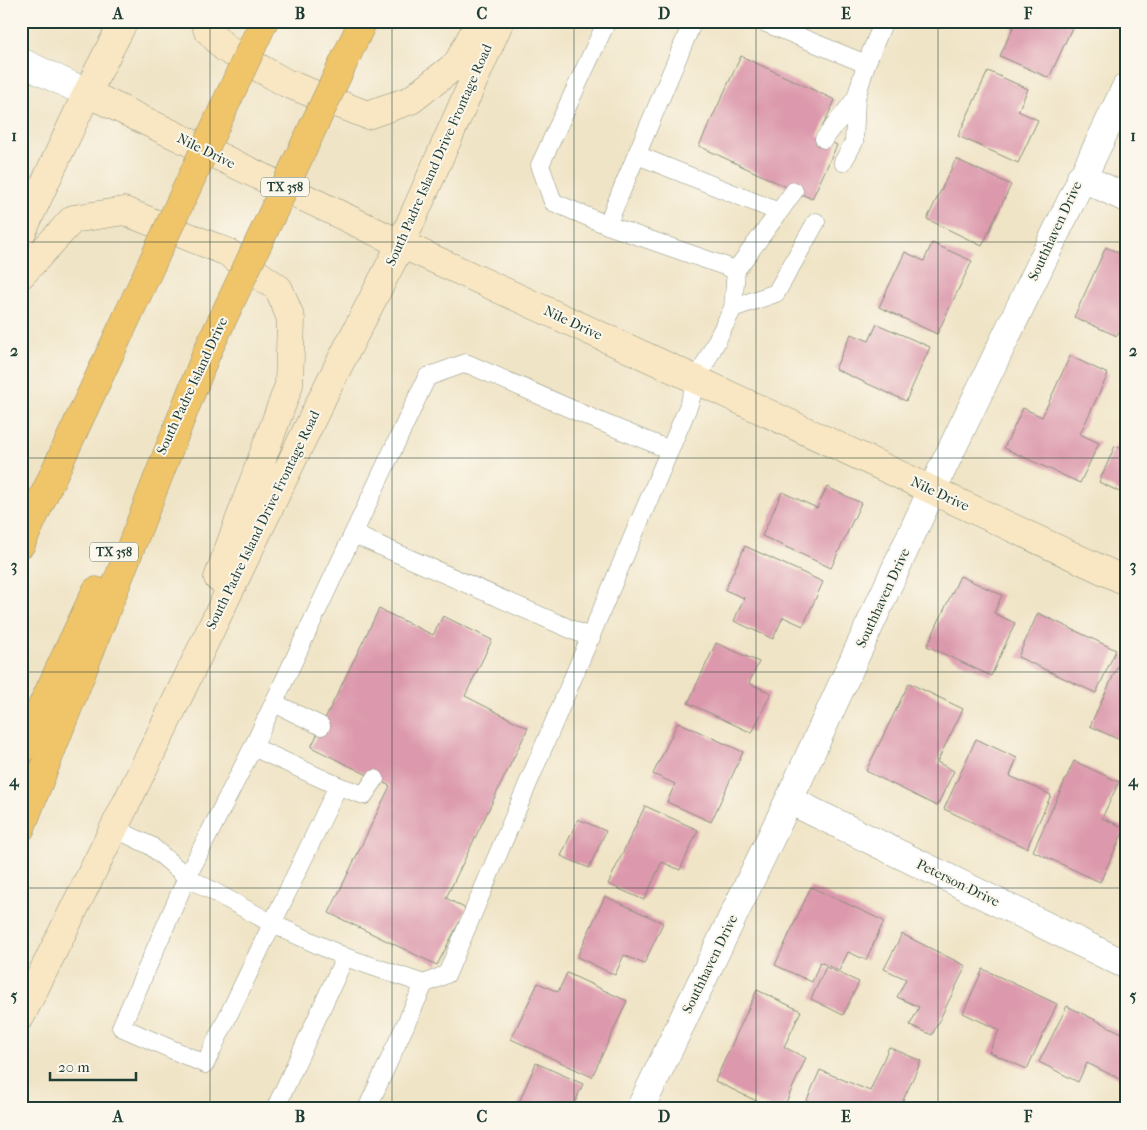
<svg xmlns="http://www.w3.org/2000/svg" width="1147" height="1130" font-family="'IM FELL French Canon',serif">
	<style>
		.building { fill: #dc98ac }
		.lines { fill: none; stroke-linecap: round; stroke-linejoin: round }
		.service-casing { stroke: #88907d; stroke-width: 19 }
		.minor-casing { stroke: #88907d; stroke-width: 29 }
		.tertiary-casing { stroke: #88907d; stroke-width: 29 }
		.secondary-casing { stroke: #88907d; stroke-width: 29 }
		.motorway-casing { stroke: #88907d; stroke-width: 29 }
		.service { stroke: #fff; stroke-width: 18 }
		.minor { stroke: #fff; stroke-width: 28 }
		.tertiary { stroke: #fff; stroke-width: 28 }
		.secondary { stroke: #f9e7c3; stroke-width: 28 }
		.motorway { stroke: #f0c469; stroke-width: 28 }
		.motorway-bridge-casing { stroke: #88907d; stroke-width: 29; stroke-linecap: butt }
		.motorway-bridge { stroke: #f0c469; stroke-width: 28 }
		.grid { fill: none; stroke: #1f3d34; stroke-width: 1; stroke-opacity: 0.55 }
		.labels { text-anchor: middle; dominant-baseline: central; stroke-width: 4; stroke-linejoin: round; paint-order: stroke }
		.shield { fill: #fbf7ec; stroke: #61756b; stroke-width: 1 }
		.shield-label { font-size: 12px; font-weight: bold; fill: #1f3d34 }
		.street-label { font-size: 14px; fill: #1f3d34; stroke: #fbf7ec }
		.neatline { fill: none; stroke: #1f3d34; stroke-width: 2 }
		.grid-label { font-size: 16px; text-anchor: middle; font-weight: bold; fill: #1f3d34 }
	</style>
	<rect width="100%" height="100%" fill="#fbf7ec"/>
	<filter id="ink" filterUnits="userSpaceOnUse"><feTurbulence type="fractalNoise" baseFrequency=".02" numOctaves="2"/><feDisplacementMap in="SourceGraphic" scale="10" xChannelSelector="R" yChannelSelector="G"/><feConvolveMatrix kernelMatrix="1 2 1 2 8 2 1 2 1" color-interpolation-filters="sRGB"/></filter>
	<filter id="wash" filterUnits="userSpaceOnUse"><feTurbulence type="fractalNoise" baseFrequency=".0096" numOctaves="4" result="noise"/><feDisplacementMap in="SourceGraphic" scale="20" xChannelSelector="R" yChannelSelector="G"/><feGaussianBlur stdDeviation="1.12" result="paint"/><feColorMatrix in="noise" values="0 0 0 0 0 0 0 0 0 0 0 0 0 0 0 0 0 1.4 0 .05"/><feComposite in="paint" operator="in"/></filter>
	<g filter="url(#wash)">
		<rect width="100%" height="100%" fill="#f0e4c6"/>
		<g id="blocks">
			<path class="building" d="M 1016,21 L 1075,21 L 1049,78 L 1000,56 Z
				M 741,56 L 835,100 L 818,136 L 837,145 L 812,199 L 699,146 Z
				M 988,71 L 1028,89 L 1018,111 L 1038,120 L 1018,163 L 958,136 Z
				M 956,159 L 1011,185 L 982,246 L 927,219 Z
				M 932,243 L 972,261 L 937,334 L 879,307 L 905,252 L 924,261 Z
				M 1106,247 L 1126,256 L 1126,316 L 1117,336 L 1074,317 Z
				M 877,324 L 930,347 L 906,401 L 835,369 L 851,334 L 869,341 Z
				M 1070,356 L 1108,374 L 1080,434 L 1099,443 L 1080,483 L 1004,448 L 1023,408 L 1042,417 Z
				M 1115,446 L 1126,451 L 1126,495 L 1099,482 Z
				M 827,487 L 861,503 L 831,568 L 762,536 L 782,492 L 817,508 Z
				M 745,546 L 823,582 L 803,626 L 783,617 L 773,639 L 734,621 L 744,598 L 725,590 Z
				M 960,576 L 1002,595 L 994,613 L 1015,623 L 991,676 L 927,646 Z
				M 379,609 L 433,635 L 443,616 L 492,640 L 465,696 L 528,728 L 446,898 L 466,909 L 437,965 L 329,913 L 390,786 L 311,747 Z
				M 1038,613 L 1116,650 L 1096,693 L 1018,657 Z
				M 716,643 L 759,662 L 749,683 L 771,693 L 752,733 L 688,703 Z
				M 1123,655 L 1126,657 L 1126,743 L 1090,726 Z
				M 909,683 L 963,709 L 937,762 L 954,771 L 937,806 L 866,771 Z
				M 678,722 L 743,752 L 711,822 L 667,802 L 675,784 L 653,774 Z
				M 976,739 L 1017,758 L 1010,776 L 1051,795 L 1027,848 L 944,809 Z
				M 1074,761 L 1119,782 L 1102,818 L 1125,828 L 1100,882 L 1033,851 Z
				M 645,806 L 698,830 L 680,870 L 662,862 L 644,900 L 608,884 Z
				M 578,819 L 606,831 L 589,868 L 561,856 Z
				M 811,887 L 884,921 L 866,960 L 848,952 L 839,971 L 820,962 L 812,982 L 775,965 Z
				M 605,896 L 663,923 L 644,964 L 624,955 L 615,975 L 577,957 Z
				M 902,934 L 966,966 L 932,1035 L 910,1025 L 919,1007 L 897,997 L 906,979 L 884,969 Z
				M 826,967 L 859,982 L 843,1015 L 811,999 Z
				M 983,969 L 1057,1004 L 1027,1069 L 989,1052 L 999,1030 L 963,1013 Z
				M 567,973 L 627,1001 L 592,1077 L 511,1039 L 538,983 L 558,992 Z
				M 757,990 L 801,1011 L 784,1047 L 806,1058 L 783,1109 L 773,1109 L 715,1081 Z
				M 1067,1006 L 1126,1035 L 1126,1082 L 1087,1063 L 1078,1082 L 1039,1062 Z
				M 889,1047 L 921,1061 L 899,1109 L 803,1109 L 820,1070 L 870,1091 Z
				M 536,1063 L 583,1084 L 572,1109 L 516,1109 Z
				M 919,1101 L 938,1109 L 916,1109 Z"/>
		</g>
	</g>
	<g filter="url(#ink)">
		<use href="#blocks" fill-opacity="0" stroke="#88907d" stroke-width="1"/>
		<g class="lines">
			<g class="service-casing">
				<path id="service" d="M 607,21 L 540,165 L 553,202 L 607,225 L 693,21
					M 761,21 L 866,64 L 884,21
					M 856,98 L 866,64
					M 824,139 L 856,98 L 854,142 L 843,162
					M 779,212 L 794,191
					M 607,225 L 736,270 L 779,212 L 637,155
					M 733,308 L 736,270
					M 353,534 L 591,638
					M 274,703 L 321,726
					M 253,747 L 338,786 L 364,795 L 375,779
					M 338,786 L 205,1064 L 121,1027 L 187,877 L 253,747 L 427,377 L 466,363 L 601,422 L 670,450
					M 114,828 L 151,846 L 187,877 L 273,924 L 345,957 L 424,984 L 367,1109
					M 424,984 L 447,974 L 688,407 L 697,380 L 733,308 L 776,293 L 816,222
					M 285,1109 L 277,1105 L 345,957"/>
			</g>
			<g class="minor-casing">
				<path id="minor" d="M 1081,177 L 1126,198
					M 789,800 L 1126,965
					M 640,1109 L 789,800 L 932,490 L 1126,87"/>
			</g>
			<g class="tertiary-casing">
				<path id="tertiary" d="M 21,62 L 87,93"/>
			</g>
			<g class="secondary-casing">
				<path id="secondary" d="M 206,21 L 207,29 L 226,49 L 286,83 L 367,115 L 411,100 L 457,64 L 480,21
					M 87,93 L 401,244 L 697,380 L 1126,581
					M 21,234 L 87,93 L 124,21
					M 21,275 L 73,219 L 124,211 L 227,252 L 279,289 L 291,319 L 289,385 L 218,578
					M 21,1016 L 157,741 L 328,386 L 401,244 L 500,21"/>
			</g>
			<g class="motorway-casing">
				<path id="motorway" d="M 21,544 L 128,315
					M 21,751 L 96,591
					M 21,828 L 207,352"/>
			</g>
			<use href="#service" class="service"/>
			<use href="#minor" class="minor"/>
			<use href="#tertiary" class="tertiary"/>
			<use href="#secondary" class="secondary"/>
			<use href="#motorway" class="motorway"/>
			<g class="motorway-bridge-casing">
				<path id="motorway-bridge" d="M 128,315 L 264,21
					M 207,352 L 363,21"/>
			</g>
			<use href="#motorway-bridge" class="motorway-bridge"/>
		</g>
	</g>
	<path class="grid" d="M 210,21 L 210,1109M 392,21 L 392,1109M 574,21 L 574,1109M 756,21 L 756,1109M 938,21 L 938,1109M 21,242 L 1126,242M 21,458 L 1126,458M 21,672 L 1126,672M 21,888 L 1126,888"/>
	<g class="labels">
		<g class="shield">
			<rect x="261" y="177.5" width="48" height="19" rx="4"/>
			<rect x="90" y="542.5" width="48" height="19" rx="4"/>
		</g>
		<g class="shield-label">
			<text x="285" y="187">TX 358</text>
			<text x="114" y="552">TX 358</text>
		</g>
		<g class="street-label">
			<text transform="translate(206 151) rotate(26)">Nile Drive</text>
			<text transform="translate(439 155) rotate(-66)">South Padre Island Drive Frontage Road</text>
			<text transform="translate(1055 231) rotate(-65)">Southhaven Drive</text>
			<text transform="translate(573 323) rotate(25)">Nile Drive</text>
			<text transform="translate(192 386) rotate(-65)">South Padre Island Drive</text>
			<text transform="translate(940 494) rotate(25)">Nile Drive</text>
			<text transform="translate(263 520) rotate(-64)">South Padre Island Drive Frontage Road</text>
			<text transform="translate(883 598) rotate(-65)">Southhaven Drive</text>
			<text transform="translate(958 883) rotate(26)">Peterson Drive</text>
			<text transform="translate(710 964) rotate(-64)">Southhaven Drive</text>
		</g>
	</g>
	<rect width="1147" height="1130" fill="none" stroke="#fbf7ec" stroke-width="55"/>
	<path d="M50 1072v8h86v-8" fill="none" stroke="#1f3d34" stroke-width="2.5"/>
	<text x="58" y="1072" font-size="15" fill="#1f3d34" stroke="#fbf7ec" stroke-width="4" paint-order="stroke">20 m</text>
	<rect x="28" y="28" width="1092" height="1074" class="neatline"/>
	<g class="grid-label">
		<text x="118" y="19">A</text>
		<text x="300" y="19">B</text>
		<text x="482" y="19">C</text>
		<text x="664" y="19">D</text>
		<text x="846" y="19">E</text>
		<text x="1028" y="19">F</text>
		<text x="14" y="141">1</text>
		<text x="1133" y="141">1</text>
		<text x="14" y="356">2</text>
		<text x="1133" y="356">2</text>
		<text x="14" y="571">3</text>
		<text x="1133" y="571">3</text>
		<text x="14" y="786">4</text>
		<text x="1133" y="786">4</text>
		<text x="14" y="1001">5</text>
		<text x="1133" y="1001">5</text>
		<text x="118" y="1122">A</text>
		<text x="300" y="1122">B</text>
		<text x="482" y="1122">C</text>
		<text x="664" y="1122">D</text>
		<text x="846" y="1122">E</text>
		<text x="1028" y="1122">F</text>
	</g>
</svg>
